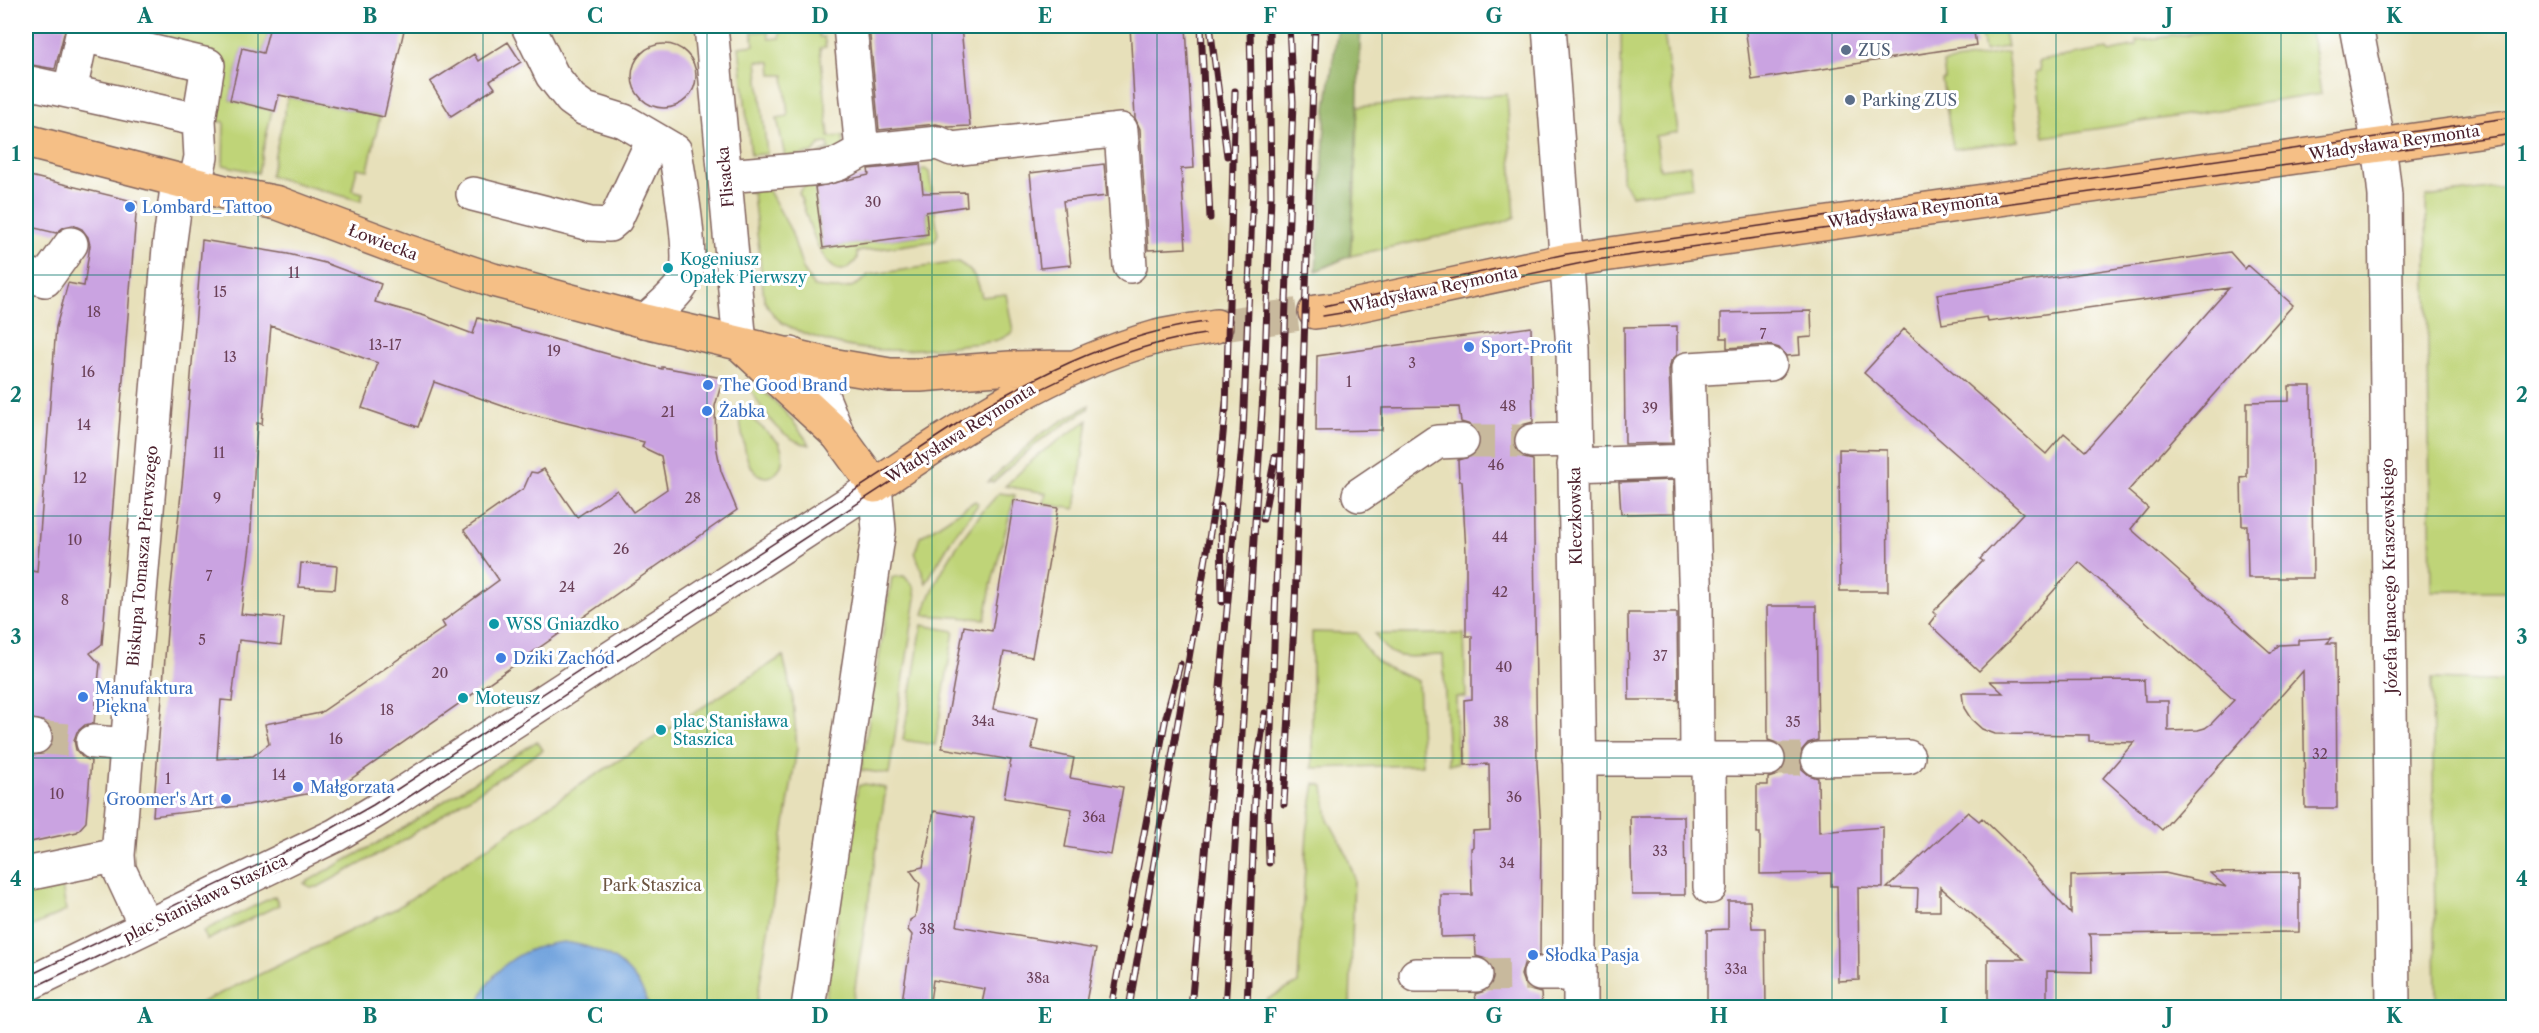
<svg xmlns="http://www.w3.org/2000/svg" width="2539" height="1033" font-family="'Libre Caslon Text',serif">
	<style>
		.green { fill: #bfd478; stroke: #847a52; stroke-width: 1.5 }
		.forest { fill: #97b668; stroke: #706a4a; stroke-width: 1.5 }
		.water { fill: #73a4de; stroke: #5e6284; stroke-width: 1.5 }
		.building { fill: #caa3e1; fill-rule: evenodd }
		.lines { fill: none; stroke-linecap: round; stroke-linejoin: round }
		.minor-tunnel { stroke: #c8b99d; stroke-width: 33; stroke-dasharray: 33 16; stroke-linecap: butt }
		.major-tunnel { stroke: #c8b99d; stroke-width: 33; stroke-dasharray: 33 16; stroke-linecap: butt }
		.minor-casing { stroke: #81635d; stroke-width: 36 }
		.major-casing { stroke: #81635d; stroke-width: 36 }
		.minor { stroke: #fff; stroke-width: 33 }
		.major { stroke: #f5bf86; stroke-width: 33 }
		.tram { stroke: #4a1f2b; stroke-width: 1.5 }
		.rail-casing { stroke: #4a1f2b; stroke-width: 7 }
		.rail { stroke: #fff; stroke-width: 4.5; stroke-dasharray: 14; stroke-linecap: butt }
		.grid { fill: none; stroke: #0f766e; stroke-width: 1.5; stroke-opacity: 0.55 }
		.service-dot { fill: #5c6f8a; stroke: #fff; stroke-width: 2 }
		.shop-dot { fill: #3f7fe0; stroke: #fff; stroke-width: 2 }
		.culture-dot { fill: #0f9aa8; stroke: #fff; stroke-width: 2 }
		.labels { text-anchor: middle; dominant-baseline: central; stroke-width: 6; stroke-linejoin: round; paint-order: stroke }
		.number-label { font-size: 14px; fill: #6a4058 }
		.service-label { font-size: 16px; fill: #4e5e75; stroke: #fff; text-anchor: start }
		.street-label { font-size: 16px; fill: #4a1f2b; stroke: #fff }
		.shop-label { font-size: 16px; fill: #366cbe; stroke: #fff; text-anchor: start }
		.culture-label { font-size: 16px; fill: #0d838f; stroke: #fff; text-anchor: start }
		.park-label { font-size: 16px; fill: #6d5542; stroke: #fff }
		.neatline { fill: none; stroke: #0f766e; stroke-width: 2 }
		.grid-label { font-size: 20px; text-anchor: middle; font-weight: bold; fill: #0f766e }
	</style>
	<rect width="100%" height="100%" fill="#fff"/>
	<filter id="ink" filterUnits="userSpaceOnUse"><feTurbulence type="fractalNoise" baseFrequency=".0167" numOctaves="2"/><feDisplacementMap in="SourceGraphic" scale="12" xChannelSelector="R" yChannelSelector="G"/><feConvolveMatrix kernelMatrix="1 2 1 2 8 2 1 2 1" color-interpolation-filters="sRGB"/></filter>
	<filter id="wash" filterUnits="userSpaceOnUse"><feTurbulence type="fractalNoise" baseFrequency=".008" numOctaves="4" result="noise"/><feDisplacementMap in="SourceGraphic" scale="24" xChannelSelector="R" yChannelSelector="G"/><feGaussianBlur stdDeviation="1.35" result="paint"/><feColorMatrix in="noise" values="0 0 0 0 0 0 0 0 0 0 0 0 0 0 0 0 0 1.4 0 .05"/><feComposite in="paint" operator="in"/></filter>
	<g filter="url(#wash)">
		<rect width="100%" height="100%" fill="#e7e0ba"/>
		<path class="green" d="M 90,26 L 270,26 L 263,53 L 242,49 L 230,100 L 272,110 L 258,173 L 223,165 L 224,122 L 210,120 L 220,57 Z
			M 792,26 L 819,26 L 819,37 L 824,37 L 826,47 L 820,48 L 829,137 L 843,136 L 844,149 L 819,154 L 829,149 L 828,143 L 820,144 L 813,153 L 785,157 L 777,118 L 788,116 L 784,75 L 772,75 L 771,62 L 757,61 L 767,154 L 751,155 L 739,47 L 754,45 L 752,32 L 768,31 L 769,39 L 780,38 L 780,31 L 792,29 Z
			M 1621,26 L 1663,26 L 1678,132 L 1655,136 L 1660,169 L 1690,165 L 1693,187 L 1632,195 L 1622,180 Z
			M 1980,26 L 2003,26 L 2007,47 L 1984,51 Z
			M 2247,26 L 2308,26 L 2315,54 L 2321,94 L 2044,137 L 2035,72 L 2040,71 L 2039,61 L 2107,49 L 2109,52 L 2137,46 L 2136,41 Z
			M 2007,52 L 2018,141 L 1953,149 L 1942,80 L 1945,79 L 1943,63 Z
			M 1507,94 L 1515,217 L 1501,223 L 1350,256 L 1355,189 L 1357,107 Z
			M 288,97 L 380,116 L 368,170 L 357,168 L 352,190 L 363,193 L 361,201 L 270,176 Z
			M 925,169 L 929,172 L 938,234 L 935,241 L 857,252 L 857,259 C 827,301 805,210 799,192 L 807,183 L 815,183 L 823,248 L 928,234 L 926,212 L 930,211 L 923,193 L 920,170 Z
			M 2513,186 L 2513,591 L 2431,591 L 2426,197 Z
			M 767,187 L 791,231 L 803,269 L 814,287 C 834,290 855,292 868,275 L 958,262 C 974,271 978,280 982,297 L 1006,294 L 1013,331 C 1001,344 976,343 960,345 C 905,351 861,356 809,335 C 786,326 775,323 764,299 L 753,193 L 747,191 Z
			M 746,380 C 775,396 792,419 810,445 C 779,441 758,405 746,380 Z
			M 1089,405 L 1088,409 L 1042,439 L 993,482 L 988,482 L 1042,433 Z
			M 738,406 L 779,443 C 792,468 766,492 750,465 C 744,456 740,419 738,406 Z
			M 1088,420 L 1075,509 L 1044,504 L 1046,493 L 1005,486 L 1039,454 Z
			M 999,493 L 1015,495 L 991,586 L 985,619 L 924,615 C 934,574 971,523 999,493 Z
			M 975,501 L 978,503 L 977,506 L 953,537 L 926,583 L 915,552 L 920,537 Z
			M 904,576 L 914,587 L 916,598 L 889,774 L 861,770 L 892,577 Z
			M 922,625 L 954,631 L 935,745 L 903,740 Z
			M 1312,632 L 1357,633 C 1375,668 1384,666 1418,681 L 1422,765 L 1312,768 Z
			M 1375,634 L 1464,634 L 1466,697 L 1456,697 L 1457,764 L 1448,764 L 1443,655 C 1413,655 1391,666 1375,634 Z
			M 783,656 L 793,700 L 797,748 L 756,1007 L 190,1008 L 395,909 L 583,783 Z
			M 2432,679 L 2513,682 L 2513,1007 L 2436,1007 Z
			M 537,741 L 543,750 L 397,844 L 318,887 L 310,887 L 304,883 L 392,835 Z
			M 1315,783 L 1324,786 L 1328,819 L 1346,853 L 1354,876 L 1350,1007 L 1266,1007 L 1266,1000 L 1298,983 L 1307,833 Z
			M 865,784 L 886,788 L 852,1007 L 824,1008 L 858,786 Z
			M 62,885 L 66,911 L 26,929 L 26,893 Z
			M 275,896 L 279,905 L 207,940 L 203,931 Z"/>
		<path class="forest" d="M 1338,26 L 1361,26 C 1357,102 1356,179 1350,256 L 1316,271 L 1326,109 Z"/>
		<path class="water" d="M 564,942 C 604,947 637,967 649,1007 L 477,1007 C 490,967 523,946 564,942 Z"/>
		<g id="blocks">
			<path class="building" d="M 26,26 L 66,26 L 55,69 L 26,64 Z
				M 270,26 L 405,26 L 384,117 L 279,95 L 275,111 L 230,100 L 242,48 L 263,53 Z
				M 869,26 L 961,26 L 970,126 L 949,127 L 936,124 L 879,130 Z
				M 1130,26 L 1186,26 L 1194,168 L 1181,169 L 1186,248 L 1148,250 L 1140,129 L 1135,118 Z
				M 1745,26 L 1973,26 L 1976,45 L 1752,80 Z
				M 508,42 L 521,62 L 490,81 L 495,88 L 451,116 L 430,82 L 474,54 L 478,61 Z
				M632 76a32 32 0 1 1 64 0a32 32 0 1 1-64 0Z
				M 920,164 L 923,193 L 966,192 L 967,206 L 926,212 L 928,234 L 823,248 L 815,187 L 869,175 L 868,169 Z
				M 1104,164 L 1107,196 L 1063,201 L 1071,265 L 1040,268 L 1030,173 Z
				M 26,175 L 137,202 L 102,644 L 90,653 L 100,664 L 94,723 L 85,725 L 77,732 L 74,740 L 76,750 L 82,757 L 91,761 L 86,822 L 77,832 L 26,843 L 26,755 L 43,754 L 50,748 L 54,738 L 52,729 L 46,722 L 26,718 L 27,570 L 37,572 L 56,327 L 68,283 L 84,286 L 90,245 L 88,237 L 82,229 L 73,225 L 64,227 L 56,233 L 26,226 Z
				M 202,240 L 288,254 L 325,263 L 381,284 L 375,302 L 425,316 L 473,334 L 478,318 L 662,369 L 662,367 L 723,378 L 715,406 L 716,445 L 721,471 L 737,510 L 338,788 L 248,805 L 153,816 L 169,605 L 183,475 ZM 271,326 L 378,363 L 362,408 L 418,427 L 434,382 L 514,410 L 644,442 L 642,447 L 661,456 L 667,489 L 633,512 L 617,490 L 577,517 L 544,469 L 537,473 L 531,472 L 524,488 L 464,530 L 499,580 L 442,622 L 445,627 L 320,713 L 265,724 L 269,744 L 253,756 L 217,759 L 221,700 L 232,701 L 239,640 L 281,645 L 284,618 L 241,614 L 250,546 L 257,423 L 262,424 Z
				M 2230,252 L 2245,269 L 2248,265 L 2293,305 L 2128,491 L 2148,508 L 2131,529 L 2271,653 L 2279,645 L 2298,644 L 2298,640 L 2332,638 L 2327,643 L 2336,643 L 2337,808 L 2305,808 L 2303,671 L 2162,830 L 2103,778 L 2134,742 L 2089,741 L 2089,735 L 1995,734 L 1982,729 L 1971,719 L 1964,708 L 1962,693 L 2003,693 L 1990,681 L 2144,680 L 2145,701 L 2168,701 L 2168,731 L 2198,730 L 2205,728 L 2212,723 L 2234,700 L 2079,562 L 2009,641 L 1979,671 L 1929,624 L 1936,615 L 1933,612 L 1983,561 L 1980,559 L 2023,513 L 1864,373 L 1904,329 L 2046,454 L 2064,433 L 2085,451 L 2229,288 L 1988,322 L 1987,317 L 1942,324 L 1937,294 Z
				M 1811,311 L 1812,337 L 1799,338 L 1800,355 L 1786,356 L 1779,348 L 1769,345 L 1727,348 L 1727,338 L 1721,338 L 1721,313 Z
				M 1677,326 L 1677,355 L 1671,361 L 1669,370 L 1672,443 L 1625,444 L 1624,327 Z
				M 1531,327 L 1533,422 L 1522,425 L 1516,432 L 1513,441 L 1516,451 L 1524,458 L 1533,460 L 1537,763 L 1541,830 L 1540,955 L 1531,958 L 1524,964 L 1521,975 L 1524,983 L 1530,990 L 1541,993 L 1542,1008 L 1477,1008 L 1475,994 L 1485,991 L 1492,985 L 1495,976 L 1492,966 L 1486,959 L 1476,956 L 1475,936 L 1441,937 L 1441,895 L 1472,895 L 1471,848 L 1473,847 L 1473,831 L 1490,830 L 1489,764 L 1465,765 L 1464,700 L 1472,699 L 1472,636 L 1466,636 L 1466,552 L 1462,481 L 1459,481 L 1458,460 L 1472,456 L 1479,449 L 1481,440 L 1478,432 L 1471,425 L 1461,422 L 1459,407 L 1382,408 L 1382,430 L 1316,431 L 1317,356 Z
				M 2289,386 L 2311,386 L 2313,578 L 2248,578 L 2247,526 L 2242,526 L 2241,478 L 2247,477 L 2247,402 L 2289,401 Z
				M 1839,449 L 1887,450 L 1888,591 L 1840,591 Z
				M 1673,480 L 1674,513 L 1621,514 L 1619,482 Z
				M 1014,500 L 1058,508 L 1032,657 L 1004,652 L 993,709 L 1038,718 L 1032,749 L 1074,758 L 1070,778 L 1123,787 L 1111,855 L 1065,847 L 1072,809 L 1004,798 L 1011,760 L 942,748 L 964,626 L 992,631 Z
				M 301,563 L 337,566 L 335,589 L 299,587 Z
				M 1767,606 L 1816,606 L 1818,740 L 1808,743 L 1802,750 L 1799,759 L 1802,769 L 1809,775 L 1818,778 L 1819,832 L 1883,827 L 1883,888 L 1858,887 L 1859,980 L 1838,981 L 1837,886 L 1831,886 L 1831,873 L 1760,874 L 1760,833 L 1757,833 L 1757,785 L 1768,785 L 1768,778 L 1778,775 L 1784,768 L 1787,760 L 1784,749 L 1777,743 L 1768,740 Z
				M 1628,613 L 1677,613 L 1678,700 L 1629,700 Z
				M 934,811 L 974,818 L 957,926 L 1096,949 L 1085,1008 L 981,1008 L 985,989 L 933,980 L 929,1008 L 901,1008 L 912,935 L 908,930 L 910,920 L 915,917 L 920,884 L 910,870 L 923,867 Z
				M 1968,812 L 1979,821 L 1982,818 L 2009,844 L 2071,914 L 2071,876 L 2165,873 L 2226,887 L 2210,873 L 2299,872 L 2299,932 L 2089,934 L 2091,937 L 2092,972 L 2047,971 L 2047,1008 L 1988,1008 L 1988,959 L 2024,959 L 1940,887 L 1940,911 L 1917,911 L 1918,889 L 1887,888 Z
				M 1630,816 L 1684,816 L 1685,895 L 1632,895 Z
				M 1728,901 L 1750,901 L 1752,928 L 1765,928 L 1766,1008 L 1707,1008 L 1707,930 L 1728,929 Z"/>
		</g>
	</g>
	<g filter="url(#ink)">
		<use href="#blocks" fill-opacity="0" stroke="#81635d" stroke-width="1.5"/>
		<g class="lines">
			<path class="minor-tunnel" d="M 1462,441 L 1532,441
				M 35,737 L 93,742
				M 1768,759 L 1818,759
				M 1476,975 L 1540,974"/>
			<path class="major-tunnel" d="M 1216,326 L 1315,312"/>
			<g class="minor-casing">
				<path id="minor" d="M 528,26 L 552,75 L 571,99 L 585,109 L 624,121 L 675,151
					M 711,26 L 740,344
					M 850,26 L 862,151
					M 1549,26 L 1573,348 L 1580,782 L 1580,1008
					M 2356,26 C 2366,82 2380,138 2385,196 L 2393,1008
					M 26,82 L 199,120
					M 70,91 L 82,35 L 208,65 L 199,120 L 201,157 L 195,185
					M 725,176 L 823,168 L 838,164 L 862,151 L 938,143 L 952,149 L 1121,130 L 1130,266
					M 473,194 L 590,224 L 609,225 L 616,219 L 653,140
					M 26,274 L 45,280 L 71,244
					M 645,321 C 658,309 676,296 684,281 C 695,259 679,178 675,151
					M 791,354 L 823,398 L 838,435
					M 1532,441 L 1574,440
					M 1574,465 L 1691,461
					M 1359,495 L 1437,442 L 1462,441
					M 26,736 L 35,737
					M 93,742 L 127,745
					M 1697,758 L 1696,607 L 1688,369 L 1770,364
					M 1709,758 L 1710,887
					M 1579,759 L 1768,759
					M 1818,759 L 1908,757
					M 26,874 L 118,855
					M 146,927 L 119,869 L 118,855 L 169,248 L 178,181
					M 1540,974 L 1580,974
					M 1416,975 L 1476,975
					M 26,985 L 336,835 L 379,809 L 875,486 L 879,530 L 808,1008"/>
			</g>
			<g class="major-casing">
				<path id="major" d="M 26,141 L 228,193 L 278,203 L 406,251 L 493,280 L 645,321 L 831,365 L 890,375 L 920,375 L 1010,368 L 1072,367
					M 1315,312 L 1339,309 L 1568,260 L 2514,126
					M 742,346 L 838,435 L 875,486 C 964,426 1053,366 1157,337 C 1177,332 1197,330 1216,326"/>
			</g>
			<use href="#minor" class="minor"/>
			<use href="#major" class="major"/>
			<path class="tram" d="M 1324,306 L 1566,254 L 2514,117
				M 1323,316 L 1360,310 L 1596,260 L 2514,134
				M 26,977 L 320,835 L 373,805 L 978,410 C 1049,369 1124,333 1205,322
				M 26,991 L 267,875 L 381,815 L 999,411 C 1064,376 1131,344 1205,334"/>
			<g class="rail-casing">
				<path id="rail" d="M 1201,26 L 1210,218
					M 1210,26 L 1227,156
					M 1226,410 L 1235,91
					M 1221,506 L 1222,602
					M 1263,519 L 1275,457
					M 1284,804 L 1295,606 L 1315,26
					M 1269,863 L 1268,817 L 1293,102 L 1289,26
					M 1111,1008 L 1166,717 L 1180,664
					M 1129,1008 L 1202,582 L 1219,477 L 1226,402
					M 1191,1008 L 1243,433 L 1253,187 L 1250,26
					M 1225,1008 L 1265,361 L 1271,195 L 1269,26
					M 1247,1008 L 1256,773 L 1265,713"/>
			</g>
			<use href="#rail" class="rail"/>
		</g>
	</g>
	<path class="grid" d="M 258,26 L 258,1008M 483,26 L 483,1008M 707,26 L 707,1008M 932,26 L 932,1008M 1157,26 L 1157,1008M 1382,26 L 1382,1008M 1607,26 L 1607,1008M 1832,26 L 1832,1008M 2056,26 L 2056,1008M 2281,26 L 2281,1008M 26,275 L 2514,275M 26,516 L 2514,516M 26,758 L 2514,758"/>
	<g class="service-dot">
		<circle cx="1846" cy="50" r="6"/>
		<circle cx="1850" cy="100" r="6"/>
	</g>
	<g class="shop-dot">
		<circle cx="130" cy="207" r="6"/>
		<circle cx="1469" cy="347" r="6"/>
		<circle cx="708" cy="385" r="6"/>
		<circle cx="707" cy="411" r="6"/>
		<circle cx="501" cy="658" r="6"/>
		<circle cx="83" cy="697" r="6"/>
		<circle cx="298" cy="787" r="6"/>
		<circle cx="226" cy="799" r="6"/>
		<circle cx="1533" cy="955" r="6"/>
	</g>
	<g class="culture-dot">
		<circle cx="668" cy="268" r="6"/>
		<circle cx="494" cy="624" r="6"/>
		<circle cx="463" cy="698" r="6"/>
		<circle cx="661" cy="730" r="6"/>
	</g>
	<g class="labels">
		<g class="number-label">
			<text x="873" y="202">30</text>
			<text x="294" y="273">11</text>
			<text x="220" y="292">15</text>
			<text x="94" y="312">18</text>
			<text x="1763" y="334">7</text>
			<text x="385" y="345">13-17</text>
			<text x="554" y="351">19</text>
			<text x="230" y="357">13</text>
			<text x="1412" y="363">3</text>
			<text x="88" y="372">16</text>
			<text x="1349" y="382">1</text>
			<text x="1508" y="406">48</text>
			<text x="1650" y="408">39</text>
			<text x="668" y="412">21</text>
			<text x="84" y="425">14</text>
			<text x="219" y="453">11</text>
			<text x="1496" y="465">46</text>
			<text x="80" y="478">12</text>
			<text x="217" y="498">9</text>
			<text x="693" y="498">28</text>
			<text x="1500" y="537">44</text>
			<text x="75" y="540">10</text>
			<text x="621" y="549">26</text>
			<text x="209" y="576">7</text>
			<text x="567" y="587">24</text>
			<text x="1500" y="592">42</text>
			<text x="65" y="600">8</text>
			<text x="202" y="640">5</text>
			<text x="1660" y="656">37</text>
			<text x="1504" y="667">40</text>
			<text x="440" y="673">20</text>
			<text x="387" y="710">18</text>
			<text x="983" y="721">34a</text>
			<text x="1501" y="722">38</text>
			<text x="1793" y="722">35</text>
			<text x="336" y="739">16</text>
			<text x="2320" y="754">32</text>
			<text x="279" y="775">14</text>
			<text x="168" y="779">1</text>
			<text x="57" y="794">10</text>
			<text x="1514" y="797">36</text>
			<text x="1094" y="817">36a</text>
			<text x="1660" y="851">33</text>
			<text x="1507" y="863">34</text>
			<text x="927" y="929">38</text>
			<text x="1736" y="969">33a</text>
			<text x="1038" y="978">38a</text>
		</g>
		<g class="service-label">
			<text x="1858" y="50">ZUS</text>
			<text x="1862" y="100">Parking ZUS</text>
		</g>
		<g class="street-label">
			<text transform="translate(2394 142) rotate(-8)">Władysława Reymonta</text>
			<text transform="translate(725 177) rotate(-95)">Flisacka</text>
			<text transform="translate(1913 210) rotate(-8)">Władysława Reymonta</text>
			<text transform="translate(383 242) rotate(21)">Łowiecka</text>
			<text transform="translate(1433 289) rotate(-12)">Władysława Reymonta</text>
			<text transform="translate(960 433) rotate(-32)">Władysława Reymonta</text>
			<text transform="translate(1575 516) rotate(-91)">Kleczkowska</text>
			<text transform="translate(142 556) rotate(-85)">Biskupa Tomasza Pierwszego</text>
			<text transform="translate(2389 576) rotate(-91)">Józefa Ignacego Kraszewskiego</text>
			<text transform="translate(205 898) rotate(-26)">plac Stanisława Staszica</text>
		</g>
		<g class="shop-label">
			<text x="142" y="207">Lombard_Tattoo</text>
			<text x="1481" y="347">Sport-Profit</text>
			<text x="720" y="385">The Good Brand</text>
			<text x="719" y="411">Żabka</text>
			<text x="513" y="658">Dziki Zachód</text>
			<text x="95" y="688">Manufaktura<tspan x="95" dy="18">Piękna</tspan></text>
			<text x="310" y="787">Małgorzata</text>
			<text x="214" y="799" text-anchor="end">Groomer's Art</text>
			<text x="1545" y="955">Słodka Pasja</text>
		</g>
		<g class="culture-label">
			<text x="680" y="259">Kogeniusz<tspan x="680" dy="18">Opałek Pierwszy</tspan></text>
			<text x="506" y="624">WSS Gniazdko</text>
			<text x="475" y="698">Moteusz</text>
			<text x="673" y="721">plac Stanisława<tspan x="673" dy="18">Staszica</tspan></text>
		</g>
		<g class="park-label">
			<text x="652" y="885">Park Staszica</text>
		</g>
	</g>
	<rect width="2539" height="1033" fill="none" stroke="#fff" stroke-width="66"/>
	<rect x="33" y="33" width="2473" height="967" class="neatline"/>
	<g class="grid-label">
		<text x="145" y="23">A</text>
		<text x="370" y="23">B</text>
		<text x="595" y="23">C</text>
		<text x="820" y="23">D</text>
		<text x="1045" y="23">E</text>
		<text x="1270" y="23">F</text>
		<text x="1494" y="23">G</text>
		<text x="1719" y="23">H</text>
		<text x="1944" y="23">I</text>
		<text x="2169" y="23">J</text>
		<text x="2394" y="23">K</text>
		<text x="16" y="161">1</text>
		<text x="2522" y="161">1</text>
		<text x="16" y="402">2</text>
		<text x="2522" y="402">2</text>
		<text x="16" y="644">3</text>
		<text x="2522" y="644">3</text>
		<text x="16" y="886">4</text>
		<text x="2522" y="886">4</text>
		<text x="145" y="1023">A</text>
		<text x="370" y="1023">B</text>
		<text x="595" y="1023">C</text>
		<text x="820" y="1023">D</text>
		<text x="1045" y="1023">E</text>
		<text x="1270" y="1023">F</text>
		<text x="1494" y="1023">G</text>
		<text x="1719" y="1023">H</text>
		<text x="1944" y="1023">I</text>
		<text x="2169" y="1023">J</text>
		<text x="2394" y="1023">K</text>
	</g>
</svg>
